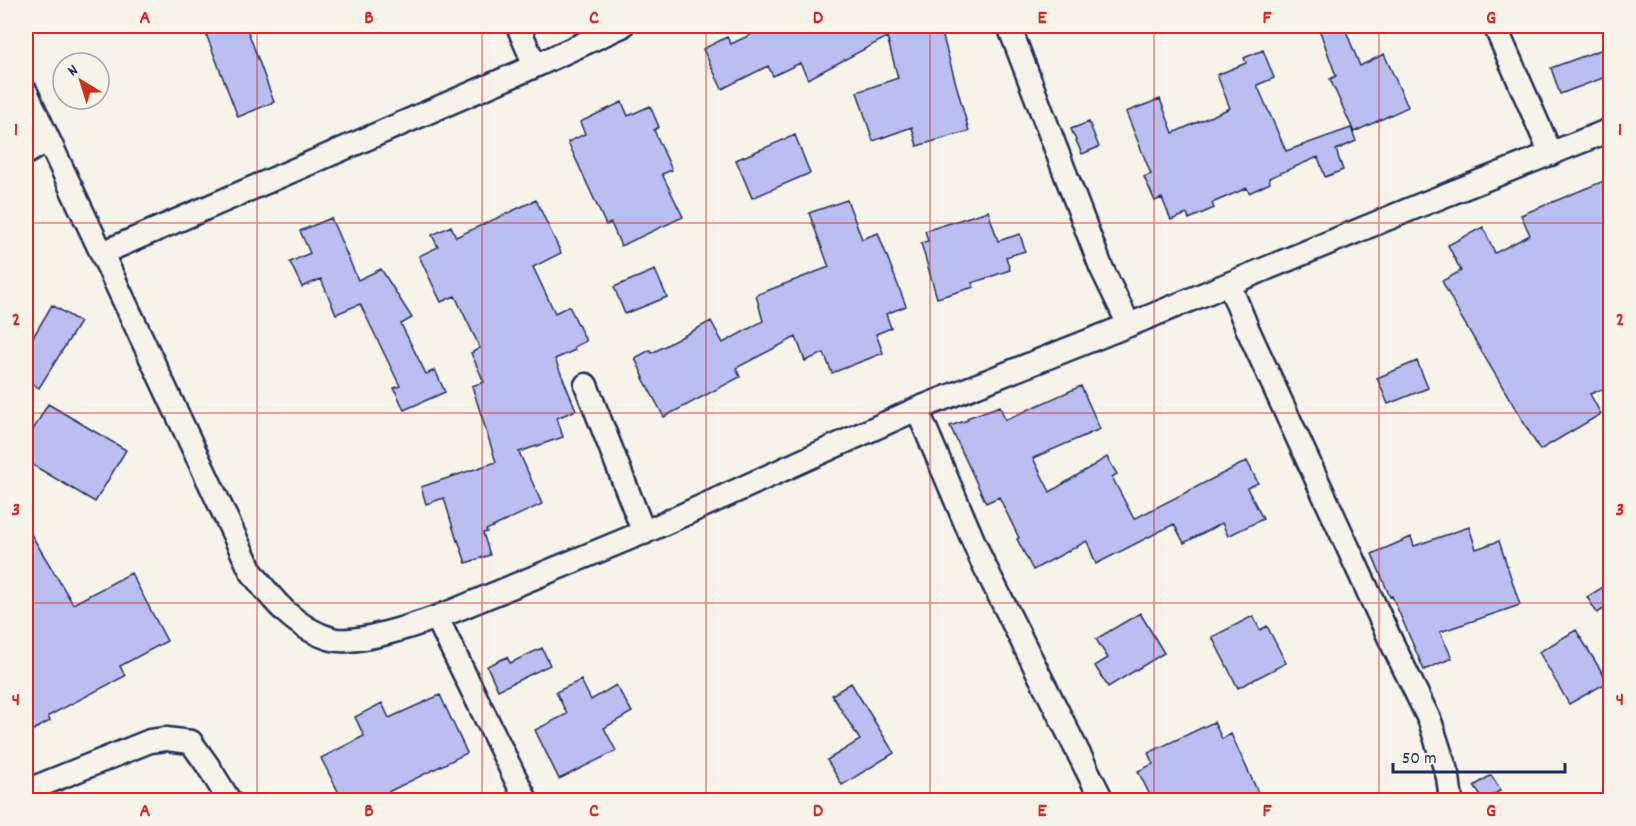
<svg xmlns="http://www.w3.org/2000/svg" width="1636" height="826" font-family="Dekko,sans-serif">
	<style>
		.lines { fill: none; stroke-linecap: round; stroke-linejoin: round }
		.stream { stroke: #5c93b0; stroke-width: 7 }
		.building { fill: #bbbef0; stroke: #1b2f5e; stroke-width: 1.5 }
		.minor-casing { stroke: #1b2f5e; stroke-width: 27 }
		.minor { stroke: #f7f3e8; stroke-width: 22 }
		.grid { fill: none; stroke: #d62828; stroke-width: 1.5; stroke-opacity: 0.55 }
		.neatline { fill: none; stroke: #d62828; stroke-width: 2 }
		.grid-label { font-size: 20px; text-anchor: middle; font-weight: bold; fill: #d62828 }
	</style>
	<rect width="100%" height="100%" fill="#f7f3e8"/>
	<filter id="ink" filterUnits="userSpaceOnUse"><feTurbulence type="fractalNoise" baseFrequency=".0167" numOctaves="2"/><feDisplacementMap in="SourceGraphic" scale="12" xChannelSelector="R" yChannelSelector="G"/><feConvolveMatrix kernelMatrix="1 2 1 2 8 2 1 2 1" color-interpolation-filters="sRGB"/></filter>
	<g filter="url(#ink)">
		<g class="lines">
			<path class="stream" d="M 655,796 L 664,800"/>
		</g>
		<path class="building" d="M 203,26 L 246,26 L 274,102 L 238,117 Z
			M 769,26 L 940,26 L 969,131 L 917,146 L 912,127 L 873,141 L 857,92 L 898,78 L 887,37 L 808,79 L 800,63 L 773,76 L 768,66 L 722,89 L 703,49 L 727,37 L 731,44 Z
			M 1318,26 L 1344,26 L 1360,66 L 1384,54 L 1408,107 L 1354,132 L 1330,79 L 1336,76 Z
			M 1611,46 L 1611,75 L 1560,94 L 1551,68 Z
			M 1263,50 L 1274,78 L 1257,85 L 1286,151 L 1351,128 L 1356,141 L 1336,150 L 1343,170 L 1325,177 L 1318,157 L 1269,178 L 1270,183 L 1249,193 L 1247,188 L 1212,203 L 1214,208 L 1189,219 L 1187,214 L 1171,220 L 1162,198 L 1155,201 L 1144,177 L 1151,174 L 1126,112 L 1160,99 L 1173,133 L 1230,108 L 1217,75 L 1246,63 L 1244,58 Z
			M 622,102 L 628,116 L 650,106 L 659,127 L 654,130 L 672,170 L 662,174 L 683,217 L 621,246 L 611,223 L 606,225 L 568,142 L 585,134 L 580,122 Z
			M 1089,122 L 1099,147 L 1082,154 L 1071,129 Z
			M 795,135 L 810,173 L 752,198 L 736,160 Z
			M 1611,178 L 1611,386 L 1590,394 L 1601,414 L 1540,450 L 1461,317 L 1442,281 L 1461,271 L 1448,245 L 1483,227 L 1495,253 L 1530,235 L 1521,215 Z
			M 536,200 L 561,253 L 533,267 L 555,313 L 569,306 L 586,341 L 574,347 L 575,350 L 555,359 L 576,410 L 557,418 L 563,437 L 519,452 L 542,504 L 486,530 L 487,532 L 483,533 L 490,555 L 466,563 L 458,540 L 457,541 L 444,498 L 426,504 L 421,487 L 496,462 L 472,386 L 484,382 L 471,353 L 480,348 L 455,296 L 441,302 L 419,256 L 438,247 L 432,235 L 451,226 L 456,237 Z
			M 847,200 L 862,239 L 878,233 L 906,306 L 886,314 L 891,328 L 876,334 L 883,353 L 832,373 L 824,353 L 805,361 L 796,337 L 736,368 L 740,377 L 664,417 L 643,378 L 644,378 L 635,358 L 650,350 L 652,353 L 711,321 L 723,343 L 763,321 L 756,295 L 829,267 L 809,213 Z
			M 988,211 L 998,241 L 1020,234 L 1025,251 L 1006,257 L 1010,270 L 972,283 L 974,287 L 937,298 L 921,243 L 928,241 L 925,231 Z
			M 331,218 L 358,280 L 381,269 L 412,318 L 401,324 L 426,374 L 435,370 L 445,392 L 404,410 L 394,388 L 400,386 L 360,304 L 336,314 L 321,279 L 302,287 L 290,262 L 310,253 L 300,231 Z
			M 655,270 L 667,297 L 625,314 L 614,287 Z
			M 52,305 L 80,322 L 39,388 L 26,379 L 26,349 Z
			M 1417,361 L 1428,388 L 1388,404 L 1377,378 Z
			M 1081,386 L 1100,429 L 1033,458 L 1050,492 L 1107,457 L 1117,474 L 1112,477 L 1134,519 L 1247,461 L 1258,483 L 1247,488 L 1263,519 L 1228,536 L 1222,523 L 1184,543 L 1174,524 L 1096,564 L 1087,541 L 1033,570 L 1017,539 L 1019,538 L 999,497 L 986,503 L 950,426 L 968,420 L 967,418 L 1000,406 L 1005,420 Z
			M 48,404 L 126,450 L 95,502 L 26,461 L 26,442 Z
			M 26,526 L 73,604 L 131,573 L 167,641 L 120,666 L 125,676 L 48,716 L 50,721 L 26,734 Z
			M 1469,527 L 1476,549 L 1499,541 L 1520,605 L 1440,632 L 1452,658 L 1424,670 L 1392,596 L 1390,597 L 1372,554 L 1411,537 L 1414,546 Z
			M 1611,582 L 1611,605 L 1597,613 L 1587,597 Z
			M 1140,613 L 1164,653 L 1108,687 L 1095,666 L 1108,658 L 1096,639 Z
			M 1253,616 L 1260,630 L 1267,626 L 1286,663 L 1238,688 L 1212,637 Z
			M 1576,630 L 1608,682 L 1569,704 L 1539,652 Z
			M 542,648 L 550,665 L 498,690 L 487,666 L 507,657 L 510,663 Z
			M 581,680 L 591,700 L 616,685 L 632,712 L 604,728 L 616,751 L 559,779 L 535,730 L 567,714 L 556,692 Z
			M 851,683 L 894,753 L 842,785 L 827,760 L 860,740 L 832,695 Z
			M 440,695 L 467,753 L 370,801 L 343,801 L 321,758 L 364,736 L 355,717 L 382,703 L 389,718 Z
			M 1214,722 L 1222,739 L 1231,734 L 1262,801 L 1153,801 L 1138,771 L 1153,764 L 1148,753 Z
			M 1491,775 L 1501,790 L 1484,801 L 1474,786 Z"/>
		<g class="lines">
			<g class="minor-casing">
				<path id="minor" d="M 518,26 L 535,66
					M 1009,26 L 1101,267 L 1129,325
					M 1495,26 L 1551,154
					M 26,92 L 251,571 C 272,600 296,629 332,639 C 357,646 428,621 453,611 L 654,528 L 917,409 L 1129,325 L 1418,206 L 1610,130
					M 26,153 L 48,140
					M 102,253 L 535,66 L 622,26
					M 1229,284 L 1248,330 L 1390,639 L 1430,721 L 1448,777 L 1451,800
					M 586,385 L 644,533
					M 917,409 L 981,559 L 1102,800
					M 437,618 L 526,800
					M 26,791 L 150,741 L 166,739 L 191,742 L 208,766 L 229,800"/>
			</g>
			<use href="#minor" class="minor"/>
		</g>
	</g>
	<path class="grid" d="M 257,26 L 257,800M 482,26 L 482,800M 706,26 L 706,800M 930,26 L 930,800M 1154,26 L 1154,800M 1379,26 L 1379,800M 26,223 L 1610,223M 26,413 L 1610,413M 26,603 L 1610,603"/>
	<rect width="1636" height="826" fill="none" stroke="#f7f3e8" stroke-width="66"/>
	<g transform="translate(81 81) rotate(322)"><circle r="28" fill="#f7f3e8" stroke="#9fa5b1" stroke-width="1.5"/>
	<path d="M0-4.5L10 22L0 15L-10 22Z" fill="#c8321e"/>
	<text y="-9" font-size="16" font-weight="bold" text-anchor="middle" fill="#1b2f5e">N</text>
	</g>
	<path d="M1393 763v9h172v-9" fill="none" stroke="#1b2f5e" stroke-width="3"/>
	<text x="1402" y="763" font-size="18" fill="#1b2f5e" stroke="#f7f3e8" stroke-width="4.5" paint-order="stroke">50 m</text>
	<rect x="33" y="33" width="1570" height="760" class="neatline"/>
	<g class="grid-label">
		<text x="145" y="23">A</text>
		<text x="369" y="23">B</text>
		<text x="594" y="23">C</text>
		<text x="818" y="23">D</text>
		<text x="1042" y="23">E</text>
		<text x="1267" y="23">F</text>
		<text x="1491" y="23">G</text>
		<text x="16" y="135">1</text>
		<text x="1620" y="135">1</text>
		<text x="16" y="325">2</text>
		<text x="1620" y="325">2</text>
		<text x="16" y="515">3</text>
		<text x="1620" y="515">3</text>
		<text x="16" y="705">4</text>
		<text x="1620" y="705">4</text>
		<text x="145" y="816">A</text>
		<text x="369" y="816">B</text>
		<text x="594" y="816">C</text>
		<text x="818" y="816">D</text>
		<text x="1042" y="816">E</text>
		<text x="1267" y="816">F</text>
		<text x="1491" y="816">G</text>
	</g>
</svg>
